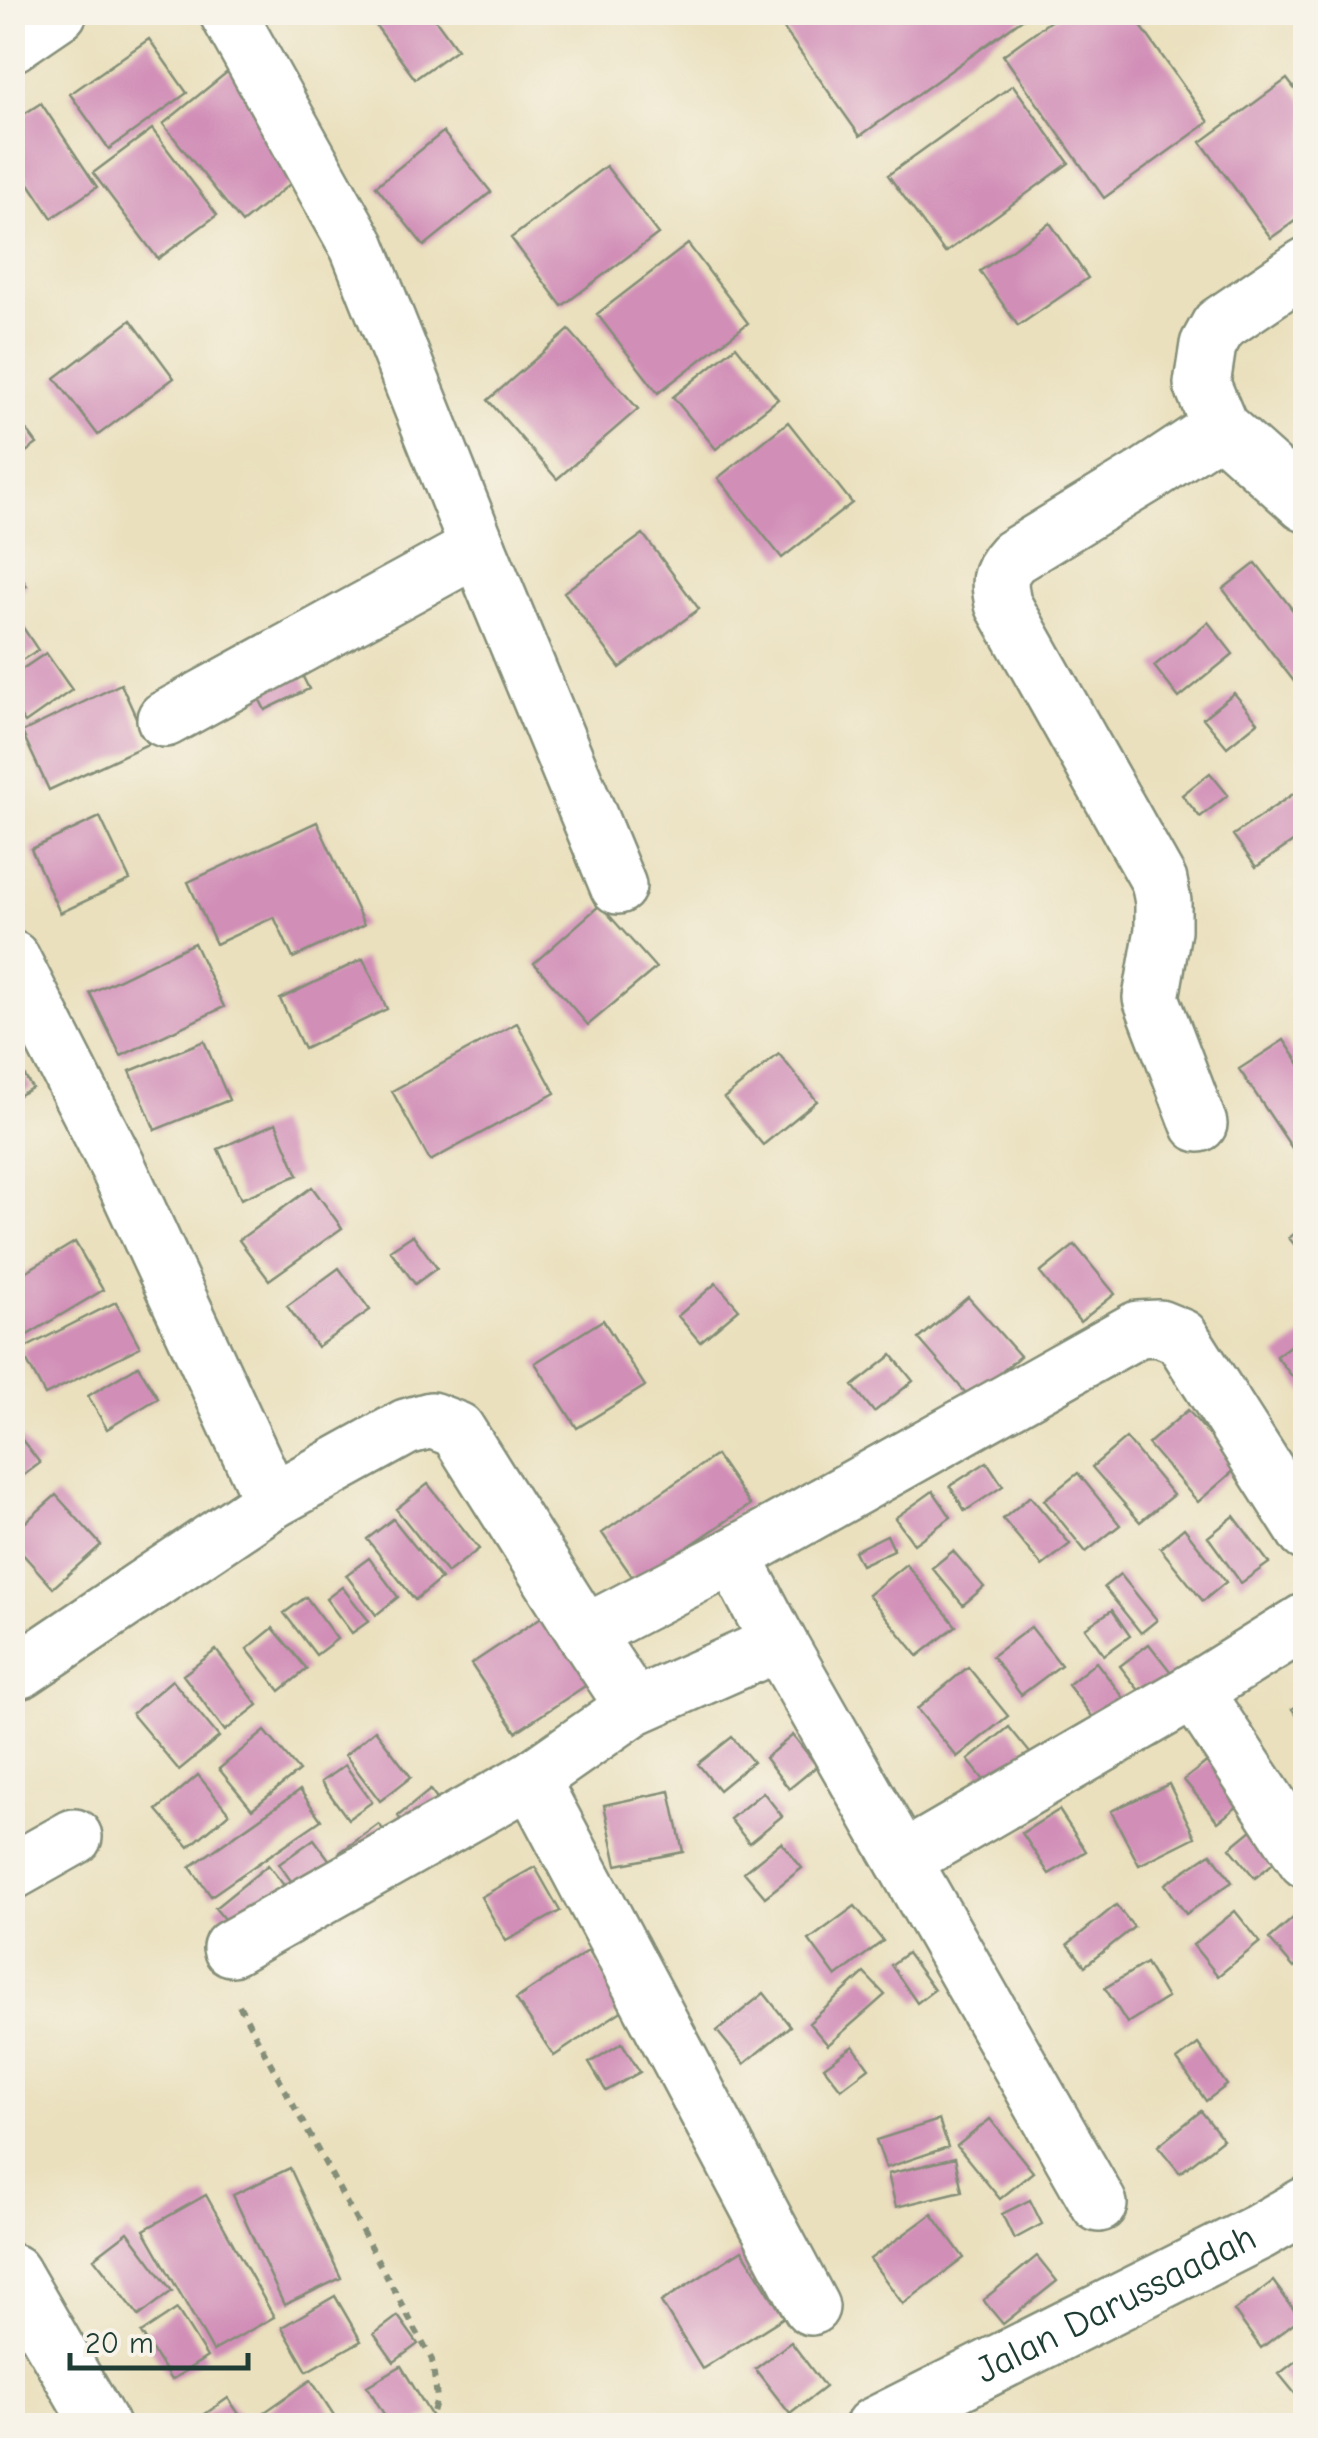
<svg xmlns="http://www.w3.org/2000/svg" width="1318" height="2438" font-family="'Comic Neue',sans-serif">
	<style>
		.building { fill: #d18eb7 }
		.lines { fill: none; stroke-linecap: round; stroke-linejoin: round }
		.minor-casing { stroke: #848e78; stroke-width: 60 }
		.path { stroke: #848e78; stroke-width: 6; stroke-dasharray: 8 8; stroke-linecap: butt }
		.minor { stroke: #fff; stroke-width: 55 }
		.labels { text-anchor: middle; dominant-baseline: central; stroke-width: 10; stroke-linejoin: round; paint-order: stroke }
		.street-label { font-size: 38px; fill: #1f3d34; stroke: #f7f3e8 }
	</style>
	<rect width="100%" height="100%" fill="#f7f3e8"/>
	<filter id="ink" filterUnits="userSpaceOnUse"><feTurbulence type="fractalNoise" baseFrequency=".01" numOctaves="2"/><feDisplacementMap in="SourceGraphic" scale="20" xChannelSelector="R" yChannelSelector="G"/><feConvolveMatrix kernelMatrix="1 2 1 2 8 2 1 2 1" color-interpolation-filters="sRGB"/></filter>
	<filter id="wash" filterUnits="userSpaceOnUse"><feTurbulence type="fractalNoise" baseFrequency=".0048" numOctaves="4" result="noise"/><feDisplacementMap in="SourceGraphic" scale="40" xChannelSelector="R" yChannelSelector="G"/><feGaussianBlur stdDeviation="2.25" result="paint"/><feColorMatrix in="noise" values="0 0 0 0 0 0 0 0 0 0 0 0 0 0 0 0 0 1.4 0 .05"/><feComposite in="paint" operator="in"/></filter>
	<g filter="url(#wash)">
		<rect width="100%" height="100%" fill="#eae0bd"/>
		<g id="blocks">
			<path class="building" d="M 366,12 L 430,12 L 457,49 L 415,79 Z
				M 772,12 L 1032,12 L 860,136 Z
				M 1063,12 L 1131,12 L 1209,122 L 1104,198 L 1003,55 Z
				M 149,39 L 187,93 L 109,149 L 70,94 Z
				M 231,69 L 311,167 L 242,223 L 163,124 Z
				M 1287,79 L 1306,104 L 1306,213 L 1271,238 L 1201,142 Z
				M 1013,85 L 1069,163 L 945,253 L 888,175 Z
				M 41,103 L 97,187 L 52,218 L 12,158 L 12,122 Z
				M 152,129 L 217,215 L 158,259 L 93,173 Z
				M 443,132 L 491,192 L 424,246 L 376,186 Z
				M 606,166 L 658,234 L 562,306 L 511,238 Z
				M 1050,223 L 1088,278 L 1018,326 L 980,271 Z
				M 688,244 L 748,323 L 658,393 L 597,314 Z
				M 131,320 L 174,378 L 98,435 L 55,378 Z
				M 569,330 L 638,409 L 557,479 L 488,400 Z
				M 736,346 L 778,399 L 716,449 L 673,397 Z
				M 12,410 L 37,444 L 12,462 Z
				M 788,422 L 852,503 L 782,558 L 718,478 Z
				M 643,534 L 699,609 L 620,668 L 564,592 Z
				M 1256,563 L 1306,627 L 1306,697 L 1223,589 Z
				M 12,564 L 27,586 L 12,596 Z
				M 12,611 L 38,650 L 12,666 Z
				M 1208,622 L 1233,654 L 1179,698 L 1154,666 Z
				M 46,653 L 72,690 L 25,723 L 12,705 L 12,676 Z
				M 293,657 L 309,689 L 265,710 L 249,678 Z
				M 121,684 L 148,744 L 49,790 L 22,732 Z
				M 1234,693 L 1258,722 L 1227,747 L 1203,718 Z
				M 1210,773 L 1228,795 L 1200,817 L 1182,795 Z
				M 1299,790 L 1306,799 L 1306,833 L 1256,867 L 1233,835 Z
				M 100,817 L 130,880 L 60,913 L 31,849 Z
				M 317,822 L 364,925 L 293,958 L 274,917 L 216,944 L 188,882 Z
				M 600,905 L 656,968 L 588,1025 L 534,963 Z
				M 194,943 L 224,1007 L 121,1056 L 90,993 Z
				M 363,959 L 387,1009 L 304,1049 L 280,999 Z
				M 517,1023 L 555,1093 L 430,1161 L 392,1091 Z
				M 1284,1040 L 1306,1073 L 1306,1143 L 1294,1151 L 1239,1069 Z
				M 204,1041 L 229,1100 L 155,1130 L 130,1071 Z
				M 779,1054 L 817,1101 L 763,1145 L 724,1098 Z
				M 12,1055 L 32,1088 L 12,1099 Z
				M 276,1123 L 298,1175 L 241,1199 L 218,1149 Z
				M 312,1187 L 342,1228 L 269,1280 L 239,1240 Z
				M 1306,1225 L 1306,1259 L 1289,1238 Z
				M 413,1235 L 437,1268 L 415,1284 L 390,1250 Z
				M 75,1242 L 103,1290 L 12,1344 L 12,1280 Z
				M 1075,1245 L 1115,1294 L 1080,1322 L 1040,1273 Z
				M 339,1268 L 370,1310 L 317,1347 L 287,1306 Z
				M 716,1283 L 739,1309 L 700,1342 L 678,1316 Z
				M 968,1297 L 1020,1356 L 971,1399 L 919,1339 Z
				M 116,1302 L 140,1347 L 45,1395 L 21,1350 Z
				M 603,1320 L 645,1386 L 577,1428 L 535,1363 Z
				M 1306,1334 L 1306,1394 L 1276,1356 Z
				M 892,1355 L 913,1381 L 874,1412 L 853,1386 Z
				M 138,1366 L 158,1398 L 107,1429 L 88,1396 Z
				M 1188,1410 L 1237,1468 L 1198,1502 L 1148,1444 Z
				M 12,1427 L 40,1463 L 12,1484 Z
				M 1126,1438 L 1173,1495 L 1140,1522 L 1092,1467 Z
				M 716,1455 L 750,1505 L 636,1582 L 602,1533 Z
				M 987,1462 L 1003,1486 L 965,1511 L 950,1486 Z
				M 1078,1473 L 1120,1525 L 1086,1552 L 1044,1500 Z
				M 428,1484 L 479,1549 L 447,1573 L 396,1509 Z
				M 933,1491 L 951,1517 L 914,1544 L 895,1518 Z
				M 56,1495 L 101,1545 L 53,1588 L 12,1542 L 12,1534 Z
				M 1030,1496 L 1070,1544 L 1042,1566 L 1003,1519 Z
				M 1234,1516 L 1269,1563 L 1241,1583 L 1208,1537 Z
				M 393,1519 L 441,1579 L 415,1600 L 367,1539 Z
				M 1184,1528 L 1226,1582 L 1203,1601 L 1160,1548 Z
				M 887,1535 L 894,1550 L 861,1565 L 854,1551 Z
				M 953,1551 L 984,1587 L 963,1605 L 932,1568 Z
				M 369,1558 L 398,1597 L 376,1615 L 346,1575 Z
				M 906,1564 L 956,1626 L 918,1656 L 868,1595 Z
				M 1120,1574 L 1157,1620 L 1141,1633 L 1104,1587 Z
				M 342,1587 L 369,1621 L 352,1633 L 326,1599 Z
				M 306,1597 L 337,1639 L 316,1655 L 284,1613 Z
				M 552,1610 L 597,1678 L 516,1732 L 471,1664 Z
				M 1112,1610 L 1130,1636 L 1104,1655 L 1085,1628 Z
				M 1031,1627 L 1061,1665 L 1021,1695 L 992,1656 Z
				M 273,1628 L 307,1669 L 280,1691 L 247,1649 Z
				M 1149,1644 L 1184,1689 L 1155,1711 L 1120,1666 Z
				M 216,1650 L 258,1705 L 225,1731 L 183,1675 Z
				M 1096,1662 L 1127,1702 L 1098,1724 L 1068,1685 Z
				M 968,1667 L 1008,1716 L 957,1757 L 917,1709 Z
				M 172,1680 L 219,1737 L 179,1770 L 132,1714 Z
				M 1306,1700 L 1306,1728 L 1292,1709 Z
				M 1009,1727 L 1035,1759 L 994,1793 L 968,1760 Z
				M 375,1730 L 411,1777 L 380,1801 L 345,1755 Z
				M 265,1731 L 299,1771 L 252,1809 L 219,1769 Z
				M 793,1735 L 817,1766 L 789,1789 L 765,1758 Z
				M 732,1737 L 753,1762 L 719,1790 L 698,1764 Z
				M 1219,1752 L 1253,1794 L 1218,1822 L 1184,1780 Z
				M 345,1765 L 372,1802 L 348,1819 L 321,1782 Z
				M 198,1775 L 229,1813 L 189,1847 L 157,1810 Z
				M 1169,1784 L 1195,1837 L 1139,1865 L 1111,1811 Z
				M 300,1790 L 321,1820 L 211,1896 L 190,1867 Z
				M 430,1790 L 449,1815 L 416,1840 L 398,1816 Z
				M 670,1791 L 683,1852 L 617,1865 L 604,1805 Z
				M 763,1792 L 782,1816 L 749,1843 L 730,1819 Z
				M 1059,1810 L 1086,1851 L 1049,1874 L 1022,1833 Z
				M 1264,1820 L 1288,1851 L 1255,1878 L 1230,1848 Z
				M 379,1824 L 393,1843 L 354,1872 L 339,1853 Z
				M 314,1839 L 339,1873 L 303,1898 L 279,1864 Z
				M 781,1842 L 802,1868 L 765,1897 L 744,1872 Z
				M 1211,1853 L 1232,1882 L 1186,1914 L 1165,1884 Z
				M 268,1865 L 294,1898 L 242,1941 L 215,1908 Z
				M 535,1867 L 560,1911 L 506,1941 L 481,1897 Z
				M 1116,1905 L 1134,1927 L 1085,1966 L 1068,1944 Z
				M 855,1906 L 883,1941 L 836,1977 L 809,1940 Z
				M 1306,1907 L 1306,1957 L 1294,1968 L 1269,1939 Z
				M 1235,1911 L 1260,1942 L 1218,1976 L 1193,1945 Z
				M 588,1951 L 626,2008 L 554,2056 L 516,1999 Z
				M 907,1953 L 934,1990 L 917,2003 L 891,1965 Z
				M 1146,1963 L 1167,1998 L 1127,2023 L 1105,1988 Z
				M 864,1973 L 885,1995 L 828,2045 L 809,2023 Z
				M 764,1993 L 790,2026 L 744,2064 L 717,2031 Z
				M 622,2043 L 640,2072 L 606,2091 L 589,2063 Z
				M 1198,2044 L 1227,2085 L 1206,2101 L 1177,2060 Z
				M 853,2046 L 869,2068 L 841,2089 L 824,2067 Z
				M 1201,2111 L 1223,2139 L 1180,2173 L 1158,2146 Z
				M 990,2119 L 1033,2172 L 1000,2199 L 957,2146 Z
				M 939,2120 L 948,2147 L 886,2168 L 876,2140 Z
				M 955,2158 L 962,2191 L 896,2207 L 888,2174 Z
				M 290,2168 L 341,2278 L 284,2305 L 233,2195 Z
				M 206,2195 L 274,2317 L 213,2351 L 144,2230 Z
				M 1030,2200 L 1042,2224 L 1014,2239 L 1002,2214 Z
				M 932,2214 L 964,2258 L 903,2304 L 870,2259 Z
				M 128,2232 L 172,2291 L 139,2316 L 94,2258 Z
				M 742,2250 L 784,2317 L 702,2369 L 661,2302 Z
				M 1037,2256 L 1057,2281 L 1003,2324 L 983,2300 Z
				M 1273,2281 L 1300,2318 L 1261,2348 L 1234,2311 Z
				M 335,2296 L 361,2341 L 307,2371 L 282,2327 Z
				M 177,2309 L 207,2357 L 171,2380 L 141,2333 Z
				M 398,2316 L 418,2344 L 394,2362 L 374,2334 Z
				M 791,2342 L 825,2387 L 790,2414 L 755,2369 Z
				M 1306,2353 L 1306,2407 L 1279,2374 Z
				M 401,2366 L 431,2415 L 414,2426 L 391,2426 L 367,2386 Z
				M 311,2380 L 341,2426 L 265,2426 L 259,2416 Z
				M 228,2398 L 247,2426 L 188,2426 Z"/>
		</g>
	</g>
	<g filter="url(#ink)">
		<use href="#blocks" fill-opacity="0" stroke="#848e78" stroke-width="2.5"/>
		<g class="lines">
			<g class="minor-casing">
				<g id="minor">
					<path d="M 12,44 L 59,12"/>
					<path d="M 1306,266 L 1219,325 L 1208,345 L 1202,384 L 1220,427 L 1306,504"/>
					<path d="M 478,548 L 618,886"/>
					<path d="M 165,719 L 478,548 L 358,247 L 227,12"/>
					<path d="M 12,959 L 117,1165 L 272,1501"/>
					<path d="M 1199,1124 L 1151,998 L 1163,930 L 1163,902 L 1159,881 L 1003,604 C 999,582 997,574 1013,557 L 1149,474 L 1220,427"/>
					<path d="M 733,1556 L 1138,1329 L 1159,1328 L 1181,1337 L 1306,1533"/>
					<path d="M 585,1633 L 634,1707"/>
					<path d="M 12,1672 L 21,1670 L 272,1501 L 406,1427 L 431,1420 L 457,1430 L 585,1633 L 733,1556 L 779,1643 L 1099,2204"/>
					<path d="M 1194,1691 L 1306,1860"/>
					<path d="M 531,1779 L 811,2307"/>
					<path d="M 903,1860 L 1194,1691 L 1306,1621"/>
					<path d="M 12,1872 L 74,1837"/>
					<path d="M 231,1948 L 531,1779 L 634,1707 L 779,1643"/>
					<path d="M 12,2272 L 101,2426"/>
					<path id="s1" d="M 873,2426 L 1259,2232 L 1306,2205"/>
				</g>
			</g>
			<path class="path" d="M 239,2005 L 432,2360 L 437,2398 L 429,2426"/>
			<use href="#minor" class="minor"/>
		</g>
	</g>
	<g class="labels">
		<g class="street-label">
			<text stroke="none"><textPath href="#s1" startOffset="272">Jalan Darussaadah</textPath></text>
		</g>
	</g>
	<rect width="1318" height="2438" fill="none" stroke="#f7f3e8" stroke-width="50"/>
	<path d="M70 2353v15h178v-15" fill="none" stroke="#1f3d34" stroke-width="5"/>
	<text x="85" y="2353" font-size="30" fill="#1f3d34" stroke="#f7f3e8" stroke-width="8" paint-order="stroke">20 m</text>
</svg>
